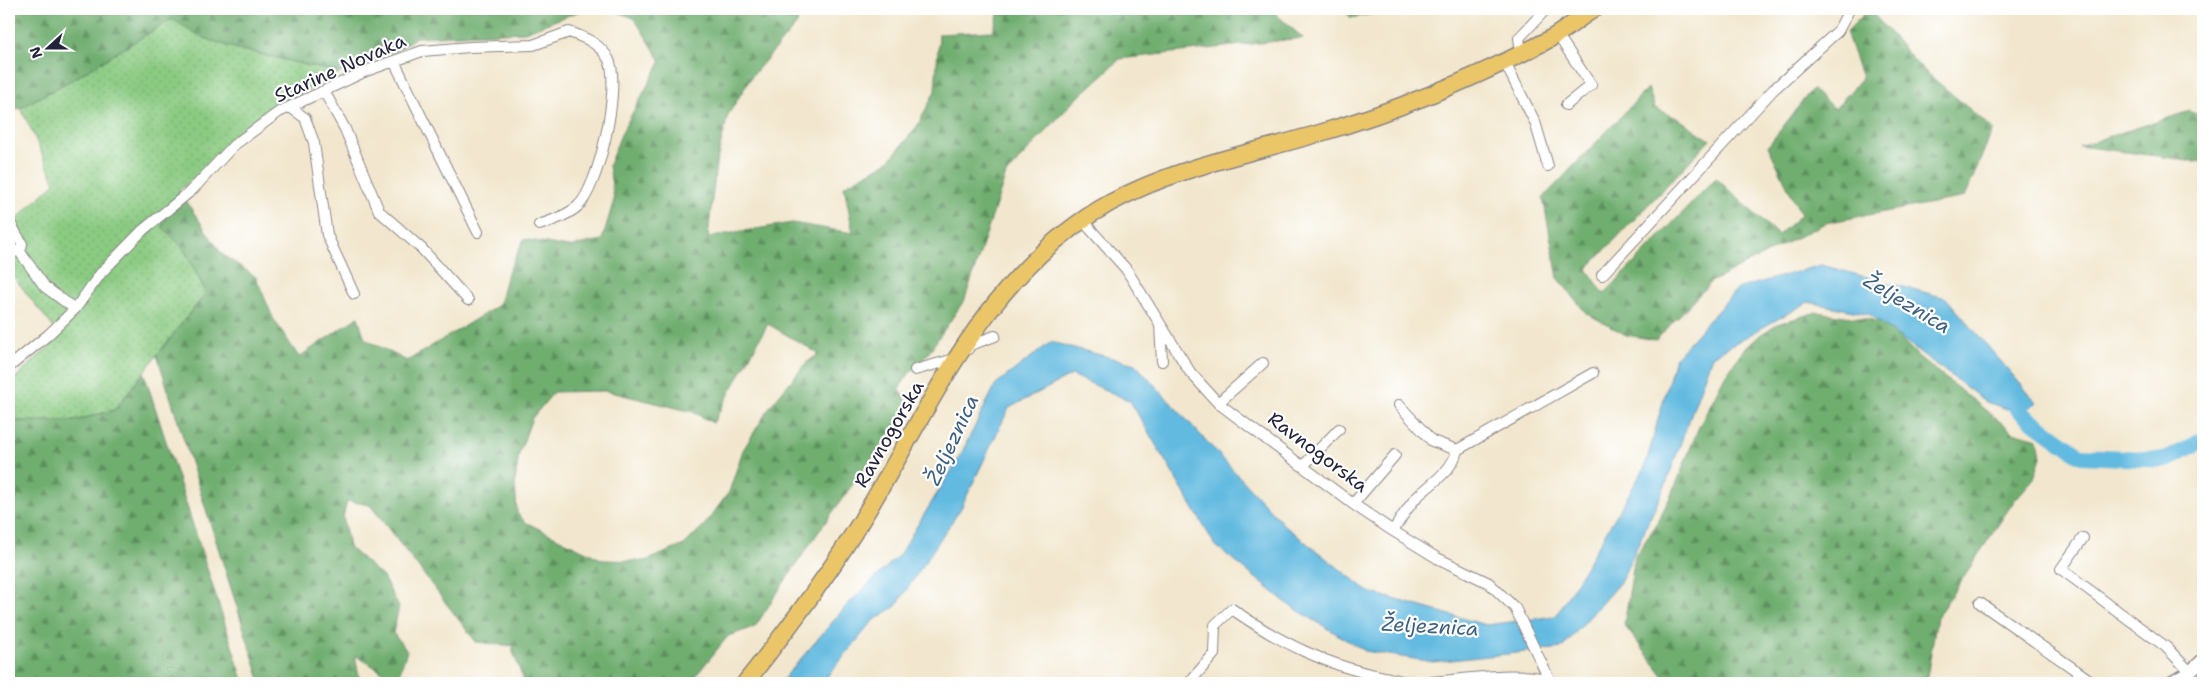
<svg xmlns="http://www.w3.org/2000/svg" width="2212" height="692" font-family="'Shantell Sans',sans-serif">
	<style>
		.grass { fill: url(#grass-dots); stroke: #56765e }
		.forest { fill: url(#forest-firs); stroke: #486855; fill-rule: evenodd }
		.water { fill: #62bae0; stroke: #426e8e }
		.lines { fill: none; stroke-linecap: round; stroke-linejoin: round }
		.river { stroke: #62bae0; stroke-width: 16 }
		.minor-casing { stroke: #8a8484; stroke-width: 12 }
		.tertiary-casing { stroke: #8a8484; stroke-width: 15 }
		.primary-casing { stroke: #8a8484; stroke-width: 19 }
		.minor { stroke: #fff; stroke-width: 10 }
		.tertiary { stroke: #fff; stroke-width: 12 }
		.primary { stroke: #ebc669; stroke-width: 16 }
		.labels { text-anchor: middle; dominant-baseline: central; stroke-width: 4.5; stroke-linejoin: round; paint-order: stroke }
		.street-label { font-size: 19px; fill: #22223b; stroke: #fff }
		.water-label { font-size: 20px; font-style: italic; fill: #3c5f7d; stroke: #fff }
	</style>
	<defs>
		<pattern id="grass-dots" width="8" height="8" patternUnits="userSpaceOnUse" patternTransform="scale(1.25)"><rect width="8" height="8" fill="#8aca81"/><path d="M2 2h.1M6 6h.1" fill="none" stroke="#77ad70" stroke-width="1.8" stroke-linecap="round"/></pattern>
		<pattern id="forest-firs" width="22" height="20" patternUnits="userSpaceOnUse" patternTransform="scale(1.25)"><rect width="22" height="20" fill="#6fae6f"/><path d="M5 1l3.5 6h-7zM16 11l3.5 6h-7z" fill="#5b8d5c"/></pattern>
	</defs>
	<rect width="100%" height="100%" fill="#fff"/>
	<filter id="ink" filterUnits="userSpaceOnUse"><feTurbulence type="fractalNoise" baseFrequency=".02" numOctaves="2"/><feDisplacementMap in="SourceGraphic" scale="10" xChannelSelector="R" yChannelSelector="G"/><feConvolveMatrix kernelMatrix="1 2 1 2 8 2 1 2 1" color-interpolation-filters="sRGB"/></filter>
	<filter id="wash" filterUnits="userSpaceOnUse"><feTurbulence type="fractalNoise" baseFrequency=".0096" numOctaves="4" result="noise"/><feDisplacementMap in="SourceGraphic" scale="20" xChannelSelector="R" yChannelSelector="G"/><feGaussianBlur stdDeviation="1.12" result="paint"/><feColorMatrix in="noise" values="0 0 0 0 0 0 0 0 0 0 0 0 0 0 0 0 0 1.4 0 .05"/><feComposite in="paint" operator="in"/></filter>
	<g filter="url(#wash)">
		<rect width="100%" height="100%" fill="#f2e7ce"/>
		<path class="grass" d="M 172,19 L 204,38 L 234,48 L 340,73 L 269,111 L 179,191 L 162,227 L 184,249 L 206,293 L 114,410 L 74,421 L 9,421 L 9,384 L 60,336 L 9,271 L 9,226 L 55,183 L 30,127 L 20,108 L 75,78 Z"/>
		<path class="forest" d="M 9,9 L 585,9 L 525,32 L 416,37 L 398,50 L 340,73 L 234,48 L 204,38 L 172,19 L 75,78 L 9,114 Z
			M 609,9 L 799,9 L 797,24 L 752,76 L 728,115 L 716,164 L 708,237 L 792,223 L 853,233 L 844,186 L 889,161 L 918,125 L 935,91 L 939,34 L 993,31 L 1000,9 L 1270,9 L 1303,38 L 1120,59 L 1072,103 L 1006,174 L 965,299 L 927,355 L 908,375 L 899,389 L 910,407 C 856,479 803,551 755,627 L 728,636 L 690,683 L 518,683 L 523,679 L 512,649 L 515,646 L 476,642 L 370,505 L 347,501 L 343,517 L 349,547 L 383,577 L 399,607 L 393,633 L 407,651 L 397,681 L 355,655 L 360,683 L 261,683 L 157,355 L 206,293 L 184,249 L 162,227 L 179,191 L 222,254 L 256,277 L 273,318 L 299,357 L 358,317 L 365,339 L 407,361 L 499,305 L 506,277 L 524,239 L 568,247 L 602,240 L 614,200 L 609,165 L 622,132 L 661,61 L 634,18 ZM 768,324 L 819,354 L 806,363 L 771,405 L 743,450 L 729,492 L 706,523 L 684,545 L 645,561 L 603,560 L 525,522 L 517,513 L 515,482 L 519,454 L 532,418 L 554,392 L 606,391 L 693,412 L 713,423 Z
			M 1343,9 L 1400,9 L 1351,18 Z
			M 1869,9 L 1920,67 L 1993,129 L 1965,197 L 1825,223 L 1711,282 L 1656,340 L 1626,335 L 1586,313 L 1558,278 L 1543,198 L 1648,88 L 1655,108 L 1679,119 L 1710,140 L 1587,269 L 1604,294 L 1716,178 L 1778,235 L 1801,215 L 1768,146 L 1812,89 L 1835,109 L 1862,78 L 1846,32 Z
			M 2190,111 L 2203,118 L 2203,162 L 2079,146 Z
			M 1817,312 L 1879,321 L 1899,337 L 1920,358 L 2013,432 L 2038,439 L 2041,457 L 2034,478 L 2014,501 L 1937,617 L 1926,683 L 1669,683 L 1624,625 L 1635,556 L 1656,525 L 1675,487 L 1698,429 L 1725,376 L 1742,352 L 1760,335 L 1777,324 Z
			M 144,373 L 244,683 L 9,683 L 9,421 L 74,421 L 114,410 Z"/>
		<path class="water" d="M 1821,265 L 1946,298 L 2036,402 L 2023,414 L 1986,402 L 1869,314 L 1808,302 L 1712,356 L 1666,484 L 1621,581 L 1562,648 L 1433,662 L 1365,651 L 1289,605 L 1215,545 L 1130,401 L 1072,375 L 1009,408 L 961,508 L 896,606 L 873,621 L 822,683 L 780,683 L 847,605 L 899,555 L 959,458 L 996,384 L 1051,342 L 1135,364 L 1285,526 L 1369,592 L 1486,625 L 1556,616 L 1645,467 L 1675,358 L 1737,289 Z"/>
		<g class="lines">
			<path class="river" d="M 2009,398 L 2023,414 L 2081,456 L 2166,460 L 2203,440"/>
		</g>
	</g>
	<g filter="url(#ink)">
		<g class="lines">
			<g class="minor-casing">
				<path id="minor" d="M 1557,34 L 1591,85 L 1566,105
					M 1521,53 L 1519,38 L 1546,9
					M 394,61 L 478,232
					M 1504,61 L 1535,122 L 1548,166
					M 324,91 L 345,129 L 379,211 L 422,249 L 468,300
					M 290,107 L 305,118 L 314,143 L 327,235 L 354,294
					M 9,221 L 22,244 L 20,252
					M 1083,221 L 1126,269 L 1190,372 L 1218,403 L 1353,504 L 1393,531 L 1437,558 L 1489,583 L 1515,608 L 1551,683
					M 9,250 L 20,252 L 45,287 L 75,309
					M 1602,275 L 1773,90 L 1838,31 L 1848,12 L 1847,9
					M 1160,324 L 1162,361
					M 968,349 L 970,345 L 995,336
					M 9,367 L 48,335 L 75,309 L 101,273 L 143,230 L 192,190 L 234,145 L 279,112 L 366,71 L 422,51 L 470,47 L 533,45 L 569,32 C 584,37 601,44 609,60 C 621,86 599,189 577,207 C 566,216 551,221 539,225
					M 915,370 L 958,358
					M 1218,403 L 1263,363
					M 1399,405 L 1432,441 L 1457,450
					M 1303,466 L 1339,429
					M 1353,504 L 1395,455
					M 1393,531 C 1400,520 1407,508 1416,498 C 1430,484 1453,471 1457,450 L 1593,373
					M 2083,538 L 2061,569 L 2166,647 L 2190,672
					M 1980,603 L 2094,683
					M 1189,683 L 1214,654 L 1215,625 L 1232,609 C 1279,642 1327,666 1384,677 C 1394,679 1407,683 1418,683 C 1460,681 1505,670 1547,679"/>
			</g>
			<g class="tertiary-casing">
				<path id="tertiary" d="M 2171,683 L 2190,672 L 2203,660"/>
			</g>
			<g class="primary-casing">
				<path id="primary" d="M 745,683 C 784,634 822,584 855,531 C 929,413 982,274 1110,203 C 1176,167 1249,154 1320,133 C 1398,110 1474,79 1546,41 C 1563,32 1578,19 1594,9"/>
			</g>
			<use href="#minor" class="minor"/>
			<use href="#tertiary" class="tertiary"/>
			<use href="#primary" class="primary"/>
		</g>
	</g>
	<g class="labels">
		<g class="street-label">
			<text transform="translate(340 68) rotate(-24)">Starine Novaka</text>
			<text transform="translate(889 434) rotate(-60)">Ravnogorska</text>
			<text transform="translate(1318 452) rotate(37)">Ravnogorska</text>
		</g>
		<g class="water-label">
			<text transform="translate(1907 303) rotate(31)">Željeznica</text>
			<text transform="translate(952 440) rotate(-65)">Željeznica</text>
			<text transform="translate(1430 626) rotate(3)">Željeznica</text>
		</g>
	</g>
	<rect width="2212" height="692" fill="none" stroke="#fff" stroke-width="30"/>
	<g transform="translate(48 48) rotate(249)" stroke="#ffffff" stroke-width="4" paint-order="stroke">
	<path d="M0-4L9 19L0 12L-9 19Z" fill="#22223b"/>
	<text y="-8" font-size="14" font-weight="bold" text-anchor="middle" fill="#22223b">N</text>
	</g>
</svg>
